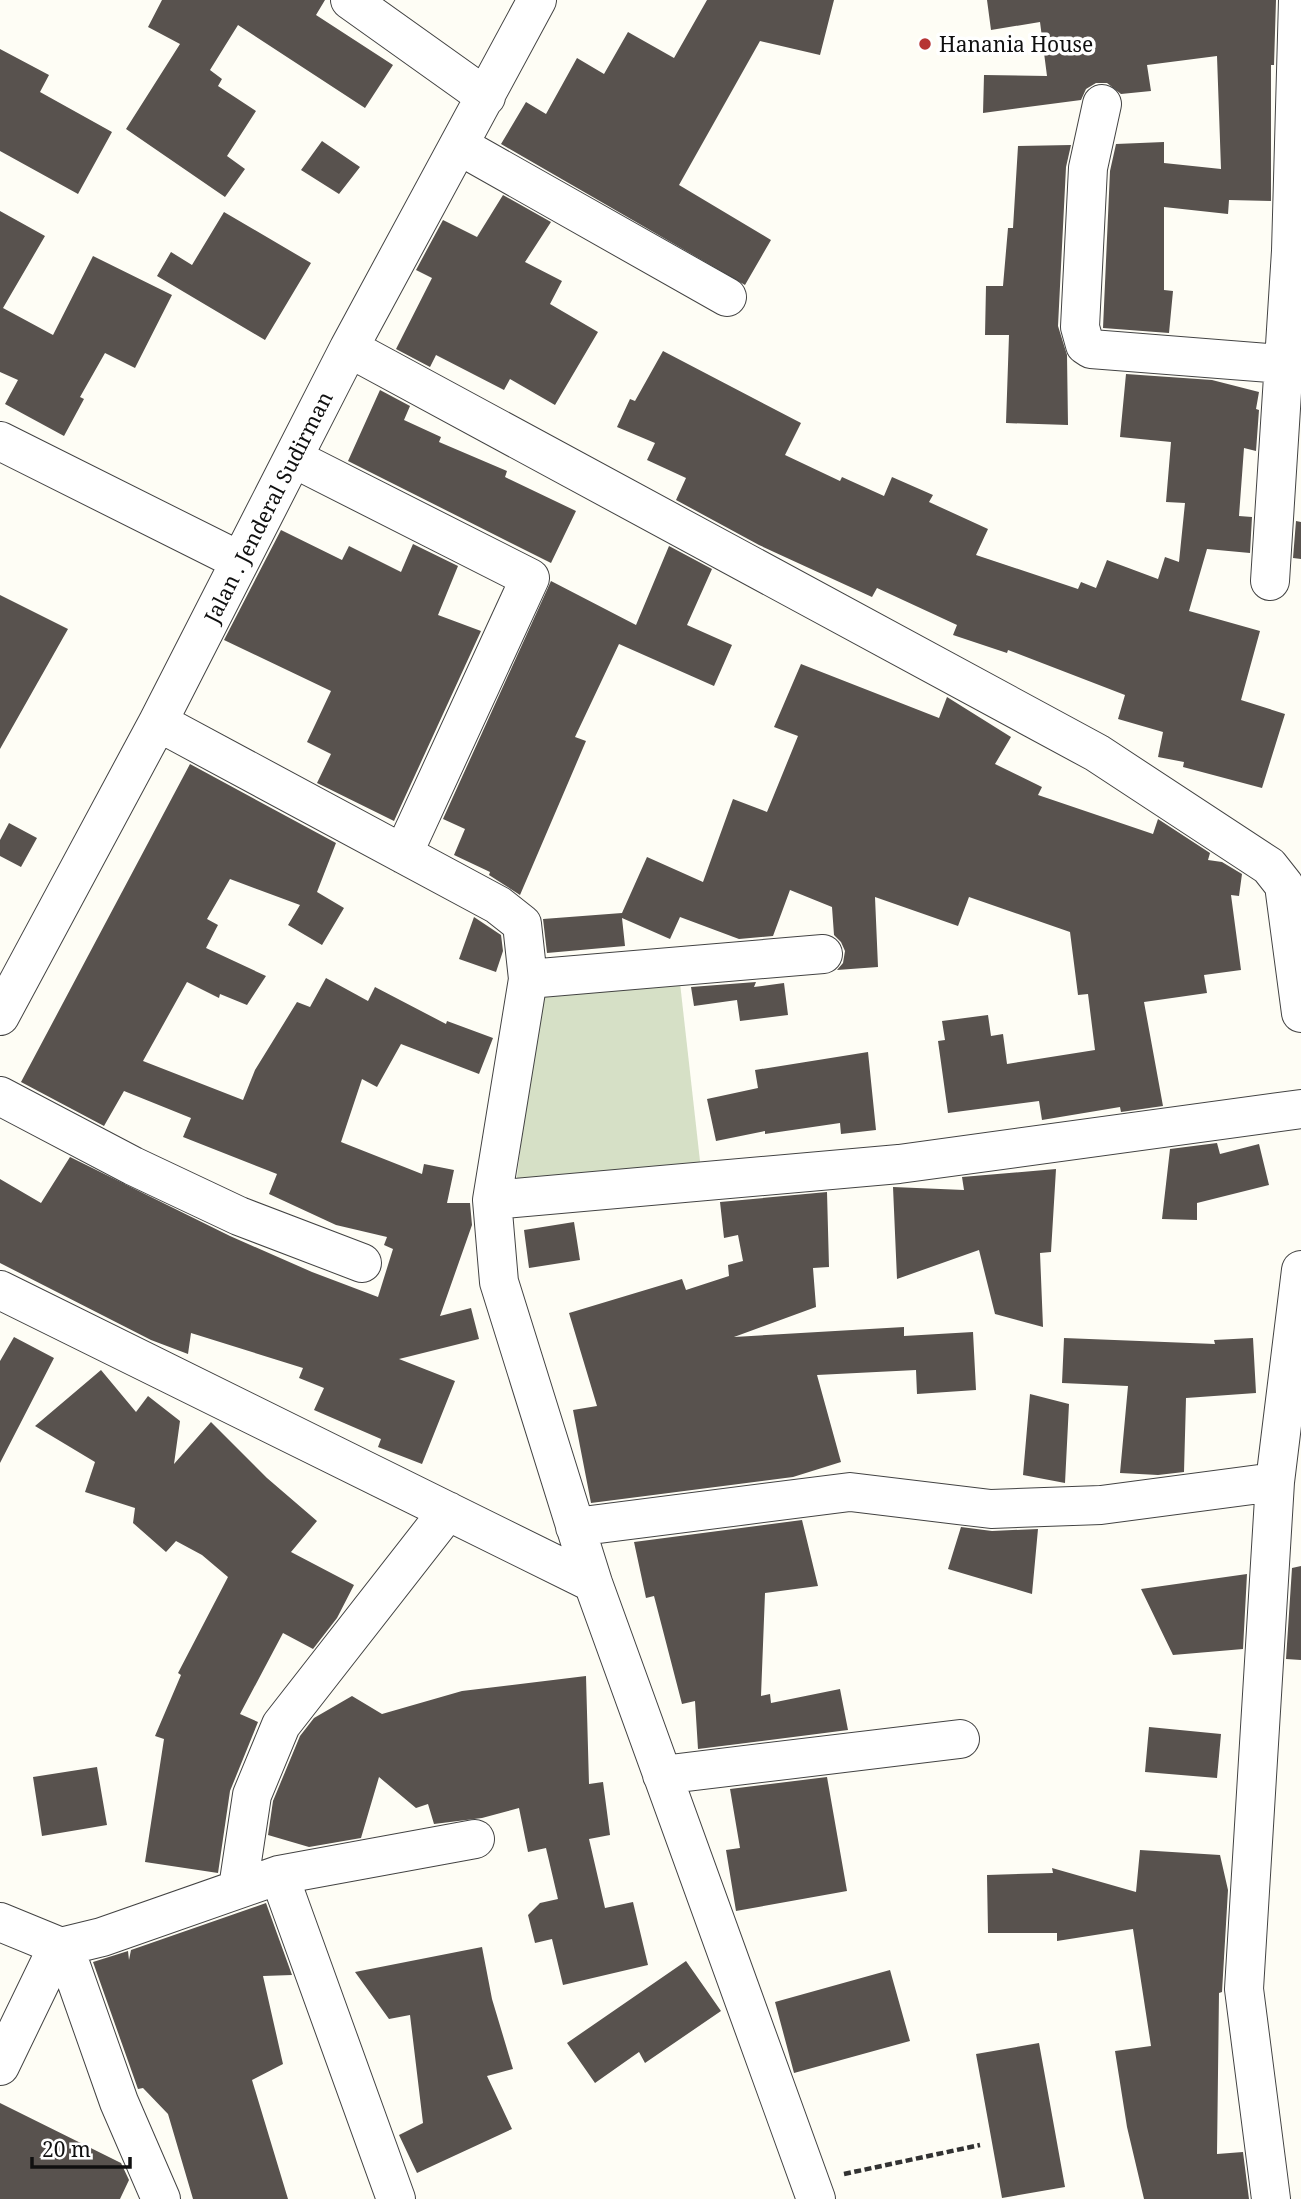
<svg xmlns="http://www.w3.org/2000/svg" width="1301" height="2199" font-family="'Noto Serif',serif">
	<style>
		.cemetery { fill: #d6e0c6 }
		.building { fill: #58524e }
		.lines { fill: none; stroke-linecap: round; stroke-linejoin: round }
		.minor-casing { stroke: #434343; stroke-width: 40 }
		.path { stroke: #323232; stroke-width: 4.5; stroke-dasharray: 7 3.5; stroke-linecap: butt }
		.minor { stroke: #fff; stroke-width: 38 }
		.poi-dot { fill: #b63433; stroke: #fff; stroke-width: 2.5 }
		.labels { text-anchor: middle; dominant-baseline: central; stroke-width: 7; stroke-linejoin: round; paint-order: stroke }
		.poi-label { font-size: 21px; fill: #101010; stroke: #fff; text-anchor: start }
		.street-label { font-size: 21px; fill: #101010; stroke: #fff }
	</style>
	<rect width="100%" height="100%" fill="#fefdf5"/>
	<path class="cemetery" d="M 680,983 L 701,1170 L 516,1184 L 540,991 Z"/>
	<path class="building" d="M 162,0 L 325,0 L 316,15 L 393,65 L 365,108 L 238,25 L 210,70 L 222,79 L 218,86 L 256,111 L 227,156 L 245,169 L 225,197 L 126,129 L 180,44 L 148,27 Z
		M 707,0 L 834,0 L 820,55 L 760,41 L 679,185 L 771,240 L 745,285 L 501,144 L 526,102 L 546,114 L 577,58 L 604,74 L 628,32 L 674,58 Z
		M 987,0 L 1276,0 L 1274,65 L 1271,65 L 1271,201 L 1229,200 L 1228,214 L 1164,207 L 1164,290 L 1173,291 L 1169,333 L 1103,328 L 1110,171 L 1116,144 L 1164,142 L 1164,163 L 1221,169 L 1217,56 L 1147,65 L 1151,91 L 1121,94 L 1107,83 L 1096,83 L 1086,89 L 1081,100 L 983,113 L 984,75 L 1047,76 L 1040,22 L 991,30 Z
		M 0,49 L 49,75 L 40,92 L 112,132 L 78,194 L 0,151 Z
		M 322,141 L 360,167 L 339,194 L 301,170 Z
		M 1071,145 L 1066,167 L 1058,326 L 1067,355 L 1068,425 L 1006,423 L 1009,335 L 985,335 L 986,286 L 1003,286 L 1008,228 L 1013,228 L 1018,146 Z
		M 503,195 L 551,222 L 525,262 L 562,281 L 550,304 L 598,332 L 555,405 L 510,379 L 504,390 L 436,355 L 430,367 L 396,349 L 432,278 L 416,270 L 443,220 L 477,237 Z
		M 0,211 L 45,236 L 3,308 L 53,335 L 93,256 L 172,295 L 135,368 L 105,353 L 80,397 L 84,399 L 64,436 L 5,404 L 18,380 L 0,372 Z
		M 224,212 L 311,263 L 265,340 L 157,276 L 171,252 L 192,265 Z
		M 663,351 L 801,423 L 785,455 L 840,481 L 842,477 L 884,496 L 892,477 L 933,495 L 929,502 L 988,529 L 976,555 L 1078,589 L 1081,582 L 1096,588 L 1107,560 L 1158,579 L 1165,557 L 1179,562 L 1185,503 L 1166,502 L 1171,442 L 1120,437 L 1126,374 L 1212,380 L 1259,392 L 1256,409 L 1259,410 L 1256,451 L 1244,448 L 1239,516 L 1252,517 L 1250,553 L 1207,549 L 1189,611 L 1260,631 L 1241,700 L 1285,714 L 1262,788 L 1183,767 L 1184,762 L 1158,757 L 1163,732 L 1118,719 L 1125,695 L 1008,650 L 1007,653 L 953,635 L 957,625 L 877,588 L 872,597 L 759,545 L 676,500 L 686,478 L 647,460 L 655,443 L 617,427 L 630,399 L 635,401 Z
		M 380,390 L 410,406 L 404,420 L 441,437 L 439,442 L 507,471 L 505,477 L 576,511 L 551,563 L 348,461 Z
		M 1296,521 L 1301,522 L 1301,559 L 1293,558 Z
		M 281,530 L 342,560 L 349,546 L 401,572 L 413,544 L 458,566 L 438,615 L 481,631 L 394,821 L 317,783 L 331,754 L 307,742 L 331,691 L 224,640 Z
		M 669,546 L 712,569 L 687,625 L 732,645 L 714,686 L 619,644 L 575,737 L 586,741 L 520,895 L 489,875 L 490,872 L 454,855 L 465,829 L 443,819 L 551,581 L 636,625 Z
		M 0,595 L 68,629 L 0,749 Z
		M 801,664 L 939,718 L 947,697 L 1011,737 L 995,764 L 1042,787 L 1038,795 L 1153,834 L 1158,819 L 1210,853 L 1208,860 L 1222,862 L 1242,874 L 1239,896 L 1231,895 L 1241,970 L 1204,975 L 1207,993 L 1144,1002 L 1163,1106 L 1121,1112 L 1120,1107 L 1042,1120 L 1039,1101 L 948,1113 L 938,1041 L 945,1040 L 942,1021 L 988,1015 L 991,1036 L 1003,1034 L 1007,1064 L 1095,1050 L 1088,994 L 1078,995 L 1070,932 L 969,897 L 958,926 L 875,897 L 878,967 L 837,970 L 843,963 L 845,951 L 841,942 L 834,935 L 832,907 L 790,890 L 773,936 L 739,939 L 680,917 L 670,939 L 622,918 L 625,946 L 547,953 L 543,919 L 622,913 L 647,857 L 703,882 L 733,799 L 767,812 L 798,736 L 774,727 Z
		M 190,764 L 336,843 L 317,892 L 344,908 L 322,945 L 288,925 L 300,905 L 230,879 L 207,919 L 218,925 L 206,948 L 266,976 L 247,1005 L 220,994 L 219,998 L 187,982 L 143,1061 L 243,1100 L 255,1070 L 297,1002 L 310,1007 L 326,978 L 368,1001 L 375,987 L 446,1024 L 447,1021 L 493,1038 L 479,1074 L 401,1044 L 377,1087 L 362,1079 L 341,1142 L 422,1174 L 424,1164 L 454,1170 L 447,1203 L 470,1203 L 472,1225 L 440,1316 L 471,1308 L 479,1339 L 399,1359 L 455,1381 L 422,1464 L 378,1447 L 381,1439 L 314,1410 L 324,1388 L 299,1378 L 303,1368 L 191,1333 L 188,1354 L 151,1340 L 0,1263 L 0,1179 L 41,1203 L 70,1157 L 230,1236 L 312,1272 L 378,1297 L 393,1249 L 384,1245 L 387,1237 L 336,1225 L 269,1194 L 277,1174 L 183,1137 L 191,1118 L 124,1091 L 104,1126 L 21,1082 Z
		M 9,823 L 37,838 L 21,867 L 0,856 L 0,840 Z
		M 474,917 L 501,935 L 503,951 L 496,972 L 459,959 Z
		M 756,982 L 754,987 L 784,983 L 788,1015 L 740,1021 L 737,1000 L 694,1006 L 691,987 Z
		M 868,1052 L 876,1130 L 841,1134 L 840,1123 L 765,1134 L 765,1131 L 716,1141 L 707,1099 L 758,1088 L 755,1070 Z
		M 1217,1143 L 1220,1154 L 1259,1144 L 1269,1185 L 1197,1203 L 1197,1220 L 1162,1219 L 1170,1149 Z
		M 1056,1169 L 1051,1252 L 1040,1253 L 1043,1327 L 995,1314 L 979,1250 L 897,1279 L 893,1187 L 964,1190 L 962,1177 Z
		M 827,1192 L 829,1267 L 813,1268 L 816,1307 L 734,1337 L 904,1327 L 904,1336 L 973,1332 L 976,1390 L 917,1394 L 916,1370 L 817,1375 L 841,1462 L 793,1477 L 591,1503 L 573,1410 L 597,1406 L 569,1313 L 682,1279 L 686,1290 L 729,1276 L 728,1265 L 743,1261 L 738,1235 L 724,1238 L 720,1202 Z
		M 574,1222 L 580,1260 L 529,1268 L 524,1230 Z
		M 14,1337 L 54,1358 L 0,1463 L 0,1361 Z
		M 1064,1338 L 1215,1344 L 1214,1340 L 1253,1338 L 1256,1393 L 1186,1398 L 1184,1472 L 1158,1475 L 1120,1473 L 1128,1386 L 1062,1383 Z
		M 101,1370 L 136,1412 L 148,1396 L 180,1421 L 174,1464 L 211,1422 L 267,1478 L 317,1521 L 291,1552 L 354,1585 L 337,1618 L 313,1649 L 283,1633 L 240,1714 L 258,1722 L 230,1791 L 218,1873 L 145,1862 L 164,1739 L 155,1736 L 181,1675 L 178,1673 L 228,1577 L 202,1555 L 176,1541 L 166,1552 L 133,1523 L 135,1508 L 85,1492 L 95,1462 L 35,1426 Z
		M 1030,1394 L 1069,1404 L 1065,1483 L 1023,1475 Z
		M 802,1520 L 818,1586 L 765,1593 L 761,1696 L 770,1694 L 771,1703 L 840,1689 L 848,1730 L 698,1749 L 695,1701 L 682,1704 L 654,1596 L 646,1598 L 634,1542 Z
		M 961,1527 L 992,1531 L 1038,1529 L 1032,1594 L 948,1569 Z
		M 1301,1566 L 1301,1660 L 1286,1659 L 1292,1568 Z
		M 1247,1574 L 1243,1649 L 1173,1655 L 1141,1589 Z
		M 586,1676 L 589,1784 L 603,1782 L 610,1835 L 589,1839 L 605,1908 L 633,1902 L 648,1965 L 563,1985 L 552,1939 L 535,1943 L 528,1915 L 540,1903 L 558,1899 L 546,1848 L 528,1852 L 519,1808 L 482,1818 L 434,1824 L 428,1804 L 416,1808 L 379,1777 L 361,1838 L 309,1847 L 268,1835 L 273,1801 L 300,1736 L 314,1718 L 352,1696 L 382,1714 L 462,1691 Z
		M 1149,1727 L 1221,1734 L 1217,1778 L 1145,1772 Z
		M 97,1767 L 107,1825 L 42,1836 L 33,1777 Z
		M 827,1777 L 847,1891 L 736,1911 L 726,1850 L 740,1848 L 730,1789 Z
		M 1140,1850 L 1220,1855 L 1228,1890 L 1222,1992 L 1219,1993 L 1217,2154 L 1243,2152 L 1249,2199 L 1144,2199 L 1127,2127 L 1115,2051 L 1151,2046 L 1133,1929 L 1057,1941 L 1057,1933 L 988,1933 L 987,1875 L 1053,1873 L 1052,1868 L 1136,1892 Z
		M 266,1903 L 292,1975 L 263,1976 L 283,2064 L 252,2080 L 288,2199 L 193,2199 L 168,2114 L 143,2088 L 138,2089 L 93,1962 L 128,1951 L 129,1960 L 131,1950 Z
		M 482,1947 L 492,1999 L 513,2069 L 487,2076 L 512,2129 L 417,2173 L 399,2135 L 423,2123 L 410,2015 L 389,2019 L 355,1972 Z
		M 686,1961 L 721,2011 L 645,2063 L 639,2052 L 595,2083 L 567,2043 Z
		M 890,1970 L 910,2041 L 794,2073 L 775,2002 Z
		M 1039,2043 L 1065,2187 L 1002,2198 L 976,2054 Z
		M 0,2103 L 121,2163 L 129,2180 L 120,2199 L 0,2199 Z"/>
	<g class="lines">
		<g class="minor-casing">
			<path id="minor" d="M 350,0 L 486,97
				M 1102,104 L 1088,168 L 1080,327 L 1085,345 L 1091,349 L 1282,364
				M 460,146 L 727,297
				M 349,348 L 1097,753 L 1269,866 L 1284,885 L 1301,1013
				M 0,441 L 240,561
				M 293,458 L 530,578 L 403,854
				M 1270,581 L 1291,251 L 1298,0
				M 158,722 L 498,905 L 522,924 L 528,979 L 492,1200 L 499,1282 L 593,1583 L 816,2199
				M 528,979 L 823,954
				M 0,1016 L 158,722 L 349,348 L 537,0
				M 0,1096 L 133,1166 L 239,1216 L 362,1263
				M 492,1200 L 899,1164 L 1301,1109
				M 0,1290 L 593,1583
				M 575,1527 L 850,1492 L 991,1509 L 1101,1505 L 1275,1482
				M 662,1775 L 960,1739
				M 279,1875 L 396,2199
				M 238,1888 L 252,1795 L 281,1725 L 448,1511
				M 0,1922 L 61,1947 L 102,1937 L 279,1875 L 475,1839
				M 64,1946 L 119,2102 L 161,2199
				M 0,2066 L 58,1946
				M 1271,2199 L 1244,1989 L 1275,1482 L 1301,1270"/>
		</g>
		<path class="path" d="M 844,2174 L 980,2145"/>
		<use href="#minor" class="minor"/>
	</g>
	<circle class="poi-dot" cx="925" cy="44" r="7"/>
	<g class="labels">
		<g class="poi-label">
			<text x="939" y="44">Hanania House</text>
		</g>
		<g class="street-label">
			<text transform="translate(268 507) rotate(-63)">Jalan . Jenderal Sudirman</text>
		</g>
	</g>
	<path d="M32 2157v10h98v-10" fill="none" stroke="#101010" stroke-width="3.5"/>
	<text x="42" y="2157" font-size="21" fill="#101010" stroke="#ffffff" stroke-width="5" paint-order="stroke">20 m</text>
</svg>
